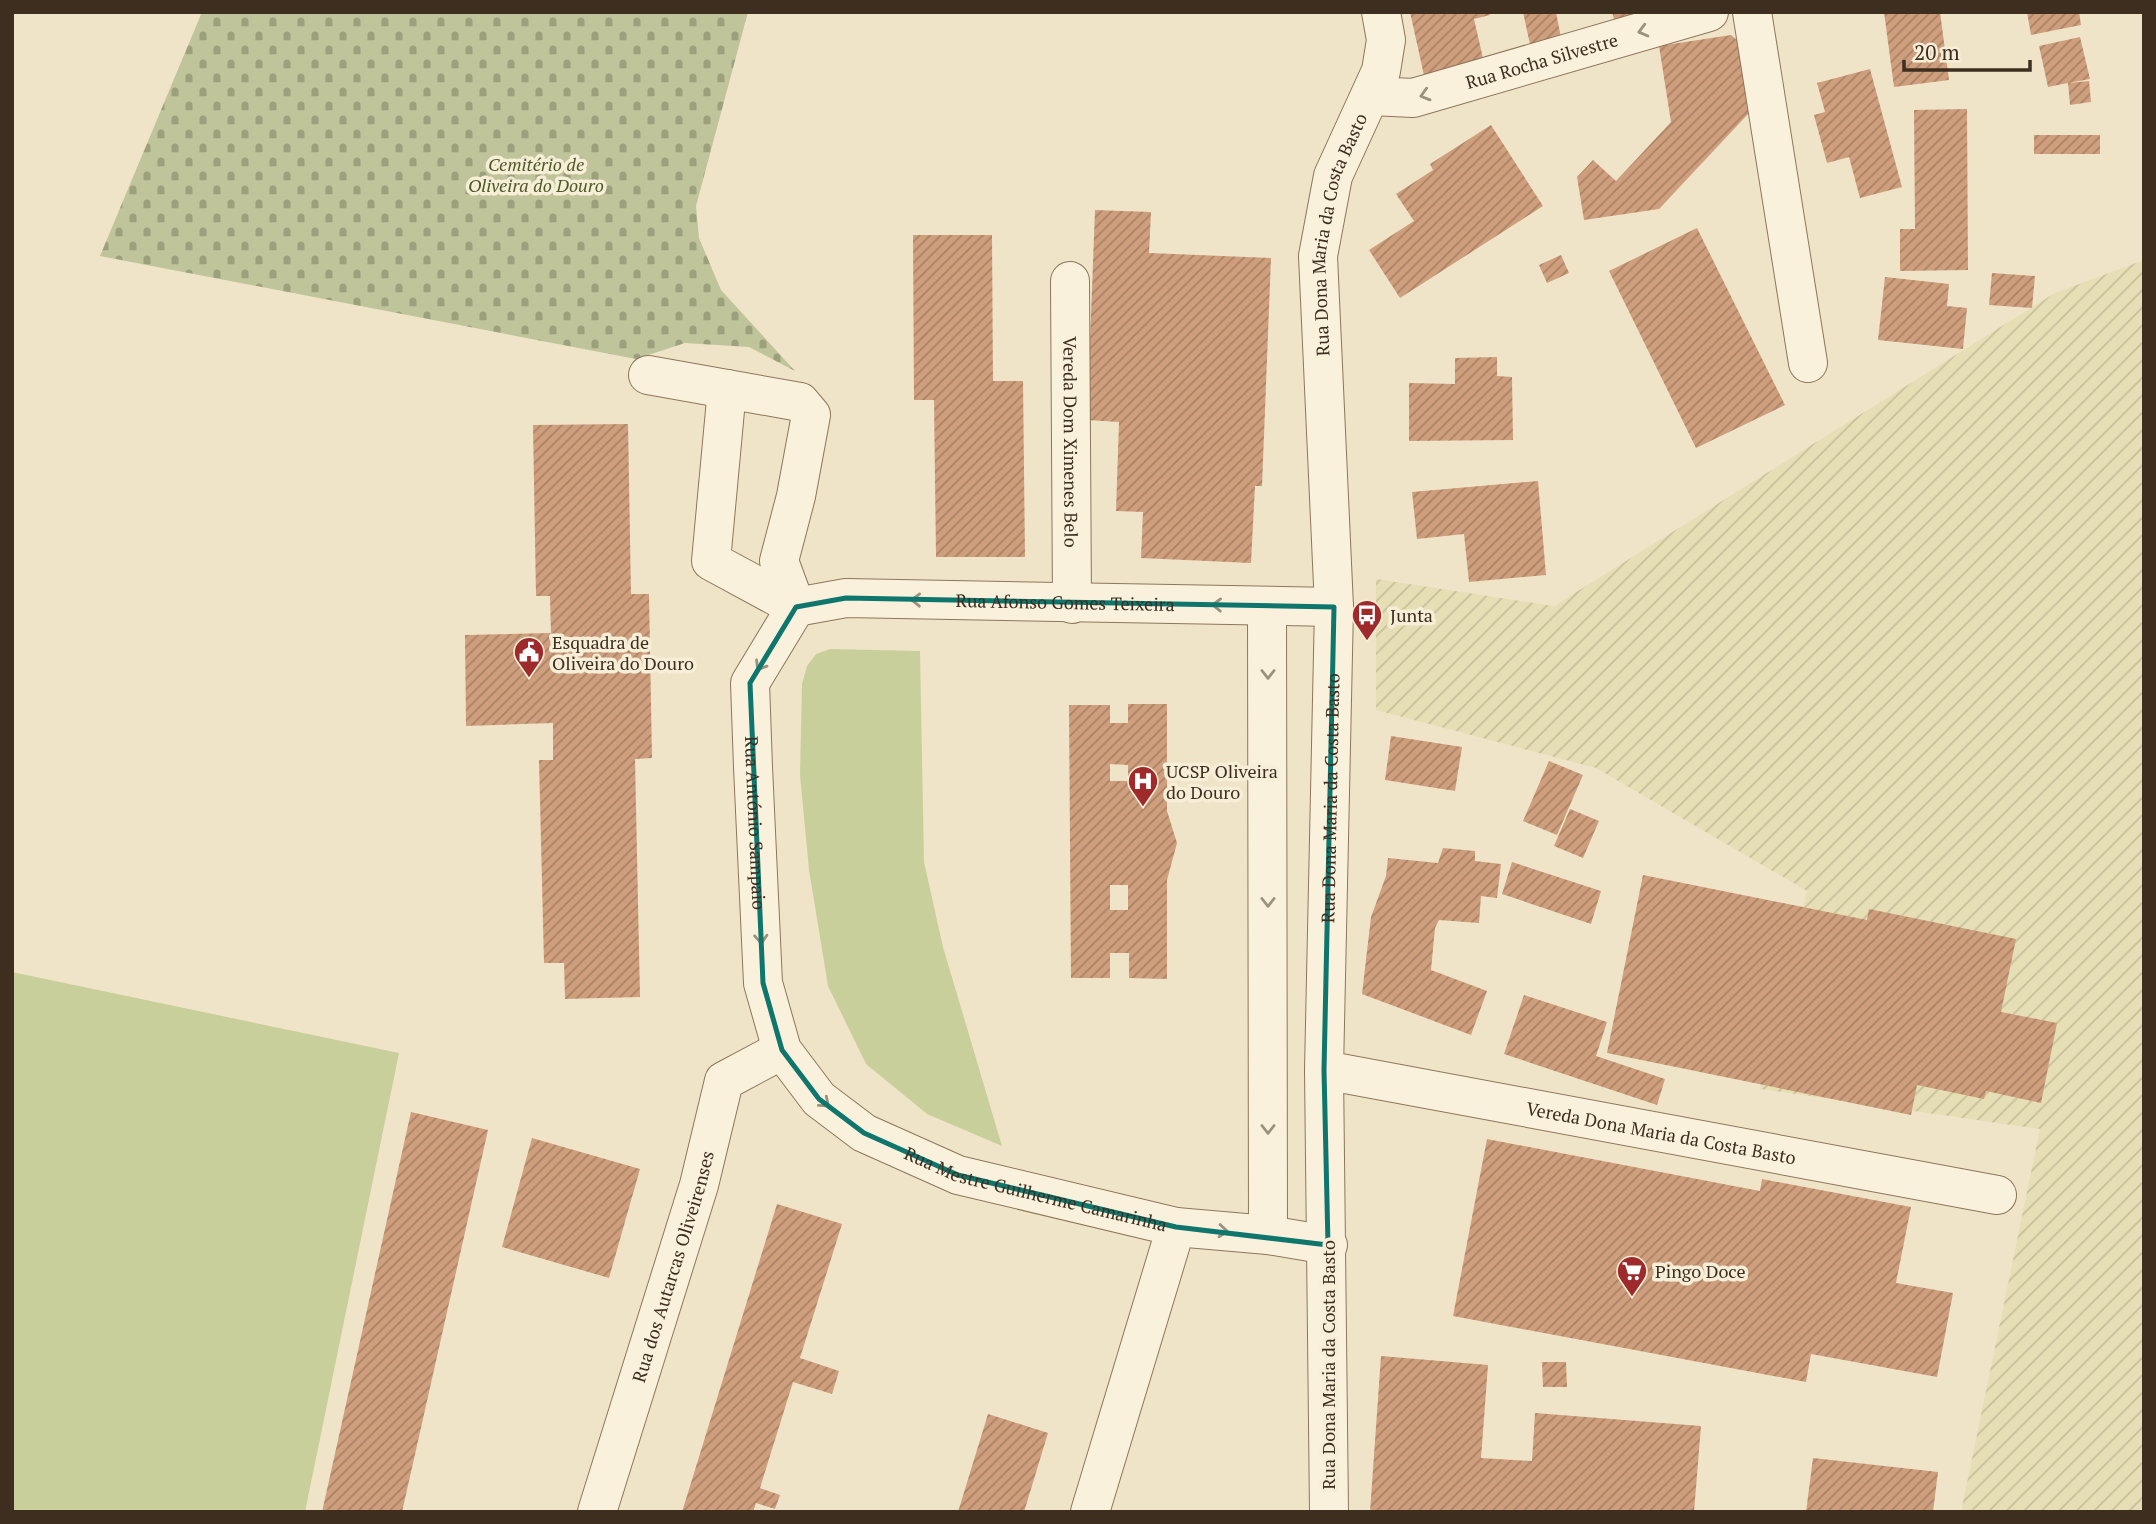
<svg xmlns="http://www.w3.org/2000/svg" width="2156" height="1524" font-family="'PT Serif',serif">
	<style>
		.farmland { fill: url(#farmland-furrows) }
		.cemetery { fill: url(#cemetery-stones) }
		.garden { fill: #c9cf9b }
		.building { fill: url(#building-hatch); fill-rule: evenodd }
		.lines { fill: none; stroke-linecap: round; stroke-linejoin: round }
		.minor-casing { stroke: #8d765c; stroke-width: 40 }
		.minor { stroke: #faf1dc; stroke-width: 38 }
		.oneway { stroke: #9c907e }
		.marked { fill: none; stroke: #0f766e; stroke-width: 5; stroke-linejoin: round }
		.labels { text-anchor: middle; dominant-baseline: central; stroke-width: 7; stroke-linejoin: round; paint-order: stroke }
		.street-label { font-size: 18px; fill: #3d2e20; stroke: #f7eed8 }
		.park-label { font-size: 18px; font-style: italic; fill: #4d5a26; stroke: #f7eed8 }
		.poi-label { font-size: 18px; fill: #3d2e20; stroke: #f7eed8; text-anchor: start }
	</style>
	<defs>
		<pattern id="farmland-furrows" width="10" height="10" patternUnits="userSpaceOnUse" patternTransform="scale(1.75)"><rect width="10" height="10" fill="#e6deb5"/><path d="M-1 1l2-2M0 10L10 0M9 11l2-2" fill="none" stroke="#c6bf9b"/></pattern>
		<pattern id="cemetery-stones" width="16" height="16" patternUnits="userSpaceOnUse" patternTransform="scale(1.75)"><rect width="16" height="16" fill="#bfc49a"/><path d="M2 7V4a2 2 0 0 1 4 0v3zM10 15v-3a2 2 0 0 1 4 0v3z" fill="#9ca07d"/></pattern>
		<pattern id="building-hatch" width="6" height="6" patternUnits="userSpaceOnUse" patternTransform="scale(1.75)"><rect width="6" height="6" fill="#cf9f7d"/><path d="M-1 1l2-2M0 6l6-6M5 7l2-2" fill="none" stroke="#a98266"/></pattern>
	</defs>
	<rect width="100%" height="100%" fill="#f0e4c8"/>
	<path class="farmland" d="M 2144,260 L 2144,1512 L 1961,1512 L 2040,1129 L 1760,1089 L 1807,891 L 1596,768 L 1376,710 L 1376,579 L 1554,606 L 2055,293 Z"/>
	<path class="cemetery" d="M 202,12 L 748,12 L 696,206 L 699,238 L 721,290 L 795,371 L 749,347 L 685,343 L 636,359 L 100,256 Z"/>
	<path class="garden" d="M 830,649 L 920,651 L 924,862 L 943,947 L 1002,1146 L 927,1114 L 866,1064 L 828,986 L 809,870 L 800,775 L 802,684 L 807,666 L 816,654 Z
		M 12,972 L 399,1053 L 305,1512 L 12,1512 Z"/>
	<path class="building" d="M 1410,12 L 1489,12 L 1490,15 L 1474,19 L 1485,67 L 1425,80 Z
		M 1523,12 L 1556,12 L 1562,43 L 1531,49 Z
		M 1612,12 L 1663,12 L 1616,26 Z
		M 1884,12 L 1940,12 L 1949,80 L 1894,87 Z
		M 2027,12 L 2079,12 L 2081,25 L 2031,35 Z
		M 1731,35 L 1737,40 L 1749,113 L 1659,209 L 1584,220 L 1577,177 L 1593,160 L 1616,181 L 1671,122 L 1659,46 Z
		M 2080,37 L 2090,79 L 2068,83 L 2089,81 L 2091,102 L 2070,105 L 2068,83 L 2048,87 L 2039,46 Z
		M 1870,69 L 1902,187 L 1860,198 L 1849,157 L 1827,163 L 1814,115 L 1825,112 L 1817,83 Z
		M 1967,109 L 1968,270 L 1900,271 L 1900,229 L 1915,229 L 1914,110 Z
		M 1491,125 L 1543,206 L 1400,298 L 1369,250 L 1414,221 L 1396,194 L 1433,170 L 1430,164 Z
		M 2034,135 L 2100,135 L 2100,154 L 2034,154 Z
		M 1095,210 L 1151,212 L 1149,253 L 1271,258 L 1262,486 L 1255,486 L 1251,563 L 1141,558 L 1143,512 L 1116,511 L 1119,422 L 1087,420 Z
		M 1697,228 L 1785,405 L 1696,448 L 1609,271 Z
		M 913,235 L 992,235 L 993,381 L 1023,381 L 1025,557 L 936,557 L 934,400 L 914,400 Z
		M 1561,255 L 1569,273 L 1547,283 L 1539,265 Z
		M 1992,273 L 2035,276 L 2032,308 L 1989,305 Z
		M 1885,277 L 1949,284 L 1947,306 L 1967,308 L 1963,349 L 1878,340 Z
		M 1497,357 L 1497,376 L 1512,377 L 1513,440 L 1409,441 L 1409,383 L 1455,384 L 1455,358 Z
		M 628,424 L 631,594 L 649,594 L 652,758 L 635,759 L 640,997 L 565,999 L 564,963 L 544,963 L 539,760 L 553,760 L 553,723 L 466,726 L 465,635 L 551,633 L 550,596 L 536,596 L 533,425 Z
		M 1538,481 L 1546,575 L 1469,582 L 1464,534 L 1417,539 L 1412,492 Z
		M 1128,704 L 1167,704 L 1167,811 L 1177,843 L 1167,880 L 1167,979 L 1129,978 L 1129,953 L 1110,953 L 1110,978 L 1071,978 L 1069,705 L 1110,705 L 1110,723 L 1128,723 ZM 1110,764 L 1128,765 L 1128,781 L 1110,781 ZM 1110,885 L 1128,885 L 1128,910 L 1110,910 Z
		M 1391,736 L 1462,747 L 1455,791 L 1385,780 Z
		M 1549,761 L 1583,775 L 1557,835 L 1523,821 Z
		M 1570,809 L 1599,821 L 1583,858 L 1554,846 Z
		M 1443,848 L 1475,851 L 1475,861 L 1501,864 L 1497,898 L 1481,896 L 1479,923 L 1439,920 L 1435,928 L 1431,970 L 1487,991 L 1471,1035 L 1362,994 L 1371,917 L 1386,876 L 1388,858 L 1438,863 Z
		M 1512,862 L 1601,891 L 1591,924 L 1502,894 Z
		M 1643,875 L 1867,920 L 1869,909 L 2016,939 L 2001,1012 L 2057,1023 L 2041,1103 L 1986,1091 L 1984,1099 L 1917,1085 L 1911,1115 L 1607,1053 Z
		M 1524,995 L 1607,1022 L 1596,1056 L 1665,1079 L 1657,1105 L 1504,1054 Z
		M 411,1112 L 488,1130 L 402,1512 L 322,1512 Z
		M 532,1138 L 640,1169 L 609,1278 L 502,1247 Z
		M 1487,1139 L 1760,1191 L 1762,1179 L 1911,1207 L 1896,1283 L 1953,1293 L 1937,1377 L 1811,1354 L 1806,1382 L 1453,1316 Z
		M 777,1204 L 842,1224 L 800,1358 L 839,1371 L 832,1394 L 793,1382 L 760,1488 L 780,1495 L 775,1509 L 756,1503 L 753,1512 L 682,1512 Z
		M 1381,1356 L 1488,1365 L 1481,1458 L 1532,1461 L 1535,1413 L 1701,1426 L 1694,1512 L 1370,1512 Z
		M 1542,1362 L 1566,1362 L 1567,1387 L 1543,1387 Z
		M 988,1414 L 1048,1433 L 1024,1512 L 958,1512 Z
		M 1813,1458 L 1938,1472 L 1933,1512 L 1806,1512 Z"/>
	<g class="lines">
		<g class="minor-casing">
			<g id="minor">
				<path d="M 1752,12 L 1808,363"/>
				<path id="s1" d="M 1372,96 L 1413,98 L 1709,12"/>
				<path id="s2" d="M 1070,281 L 1072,604"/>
				<path d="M 648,375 L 800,402 L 811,415 L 796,496 L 779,561 L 796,607"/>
				<path d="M 727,389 L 711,561 L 796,607"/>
				<path d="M 1267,606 L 1268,1235"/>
				<path id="s3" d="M 796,607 L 750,683 L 753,767 L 763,983 L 782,1050 L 819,1099 L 864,1133 L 958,1175 L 1176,1227 L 1268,1235 L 1328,1245"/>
				<path id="s4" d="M 796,607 L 846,598 L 1334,607"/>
				<path id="s5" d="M 1324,1070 L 1997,1195"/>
				<path id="s6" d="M 597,1512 L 699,1185 L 724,1081 L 782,1050"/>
				<path d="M 1090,1512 L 1176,1227"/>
				<path id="s7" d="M 1329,1512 L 1324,1070 L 1334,607 L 1318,256 L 1333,176 L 1381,71 L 1386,40 L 1381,12"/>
			</g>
		</g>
		<use href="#minor" class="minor"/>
	</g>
	<defs><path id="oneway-chevron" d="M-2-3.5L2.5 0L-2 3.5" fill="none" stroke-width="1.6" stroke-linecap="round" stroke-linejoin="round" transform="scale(1.75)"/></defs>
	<g class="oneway">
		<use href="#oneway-chevron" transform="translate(1643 31) rotate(165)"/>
		<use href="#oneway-chevron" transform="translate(1425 95) rotate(164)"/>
		<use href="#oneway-chevron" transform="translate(916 600) rotate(-179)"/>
		<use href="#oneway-chevron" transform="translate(1217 605) rotate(-179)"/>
		<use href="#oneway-chevron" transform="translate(760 666) rotate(121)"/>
		<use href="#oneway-chevron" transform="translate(1268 674) rotate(90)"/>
		<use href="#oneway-chevron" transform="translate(1268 902) rotate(90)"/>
		<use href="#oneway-chevron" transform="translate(761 939) rotate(87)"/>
		<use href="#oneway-chevron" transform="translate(825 1103) rotate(40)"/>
		<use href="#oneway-chevron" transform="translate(1268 1129) rotate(90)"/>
		<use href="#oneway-chevron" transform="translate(1223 1231) rotate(5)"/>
	</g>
	<path class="marked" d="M 846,598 L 1334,607 L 1324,1070 L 1328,1245 L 1176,1227 L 958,1175 L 864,1133 L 819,1099 L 782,1050 L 763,983 L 750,683 L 796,607 Z"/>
	<defs>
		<g id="bus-pin" transform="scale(1.575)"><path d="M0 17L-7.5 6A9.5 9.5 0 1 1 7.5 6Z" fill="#9e2a2b" stroke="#f7eed8"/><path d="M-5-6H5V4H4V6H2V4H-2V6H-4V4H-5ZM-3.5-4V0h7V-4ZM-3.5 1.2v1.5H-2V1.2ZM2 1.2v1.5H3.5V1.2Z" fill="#fff"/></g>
		<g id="civic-pin" transform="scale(1.575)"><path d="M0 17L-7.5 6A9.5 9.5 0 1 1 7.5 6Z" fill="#9e2a2b" stroke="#f7eed8"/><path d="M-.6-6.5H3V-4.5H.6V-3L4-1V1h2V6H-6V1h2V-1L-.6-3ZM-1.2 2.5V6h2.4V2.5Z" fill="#fff"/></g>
		<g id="hospital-pin" transform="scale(1.575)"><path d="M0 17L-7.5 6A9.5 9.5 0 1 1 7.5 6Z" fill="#9e2a2b" stroke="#f7eed8"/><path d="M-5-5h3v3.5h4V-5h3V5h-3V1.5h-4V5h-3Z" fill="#fff"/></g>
		<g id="supermarket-pin" transform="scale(1.575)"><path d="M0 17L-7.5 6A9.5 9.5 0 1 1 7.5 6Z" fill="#9e2a2b" stroke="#f7eed8"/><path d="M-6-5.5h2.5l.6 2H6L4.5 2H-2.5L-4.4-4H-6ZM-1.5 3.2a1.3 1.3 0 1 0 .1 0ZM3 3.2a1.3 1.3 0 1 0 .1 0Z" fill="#fff"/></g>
	</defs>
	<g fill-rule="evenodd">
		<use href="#bus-pin" x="1367" y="615"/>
		<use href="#civic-pin" x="529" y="652"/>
		<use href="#hospital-pin" x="1143" y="781"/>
		<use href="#supermarket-pin" x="1632" y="1271"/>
	</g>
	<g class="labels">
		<g class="street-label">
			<text stroke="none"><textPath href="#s1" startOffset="175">Rua Rocha Silvestre</textPath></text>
			<text stroke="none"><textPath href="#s7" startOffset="1281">Rua Dona Maria da Costa Basto</textPath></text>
			<text stroke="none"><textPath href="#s2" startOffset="161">Vereda Dom Ximenes Belo</textPath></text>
			<text stroke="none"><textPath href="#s4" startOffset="270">Rua Afonso Gomes Teixeira</textPath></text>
			<text stroke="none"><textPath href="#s7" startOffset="714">Rua Dona Maria da Costa Basto</textPath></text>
			<text stroke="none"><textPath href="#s3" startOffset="229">Rua António Sampaio</textPath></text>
			<text stroke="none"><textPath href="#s5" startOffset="343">Vereda Dona Maria da Costa Basto</textPath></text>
			<text stroke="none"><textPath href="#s3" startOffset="758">Rua Mestre Guilherme Camarinha</textPath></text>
			<text stroke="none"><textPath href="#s6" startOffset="257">Rua dos Autarcas Oliveirenses</textPath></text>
			<text transform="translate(1328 1365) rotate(-90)">Rua Dona Maria da Costa Basto</text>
		</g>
		<g class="park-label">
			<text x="536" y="164">Cemitério de<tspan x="536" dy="21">Oliveira do Douro</tspan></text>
		</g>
		<g class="poi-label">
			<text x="1390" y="615">Junta</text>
			<text x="552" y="642">Esquadra de<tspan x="552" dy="21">Oliveira do Douro</tspan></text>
			<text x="1166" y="771">UCSP Oliveira<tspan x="1166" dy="21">do Douro</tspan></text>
			<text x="1655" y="1271">Pingo Doce</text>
		</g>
	</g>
	<rect width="2156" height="1524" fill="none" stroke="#3d2e20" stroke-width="28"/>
	<path d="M1904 60v10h126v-10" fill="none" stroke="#3d2e20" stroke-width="3.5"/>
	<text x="1914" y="60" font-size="21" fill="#3d2e20" stroke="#f7eed8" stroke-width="5" paint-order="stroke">20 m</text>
</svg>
